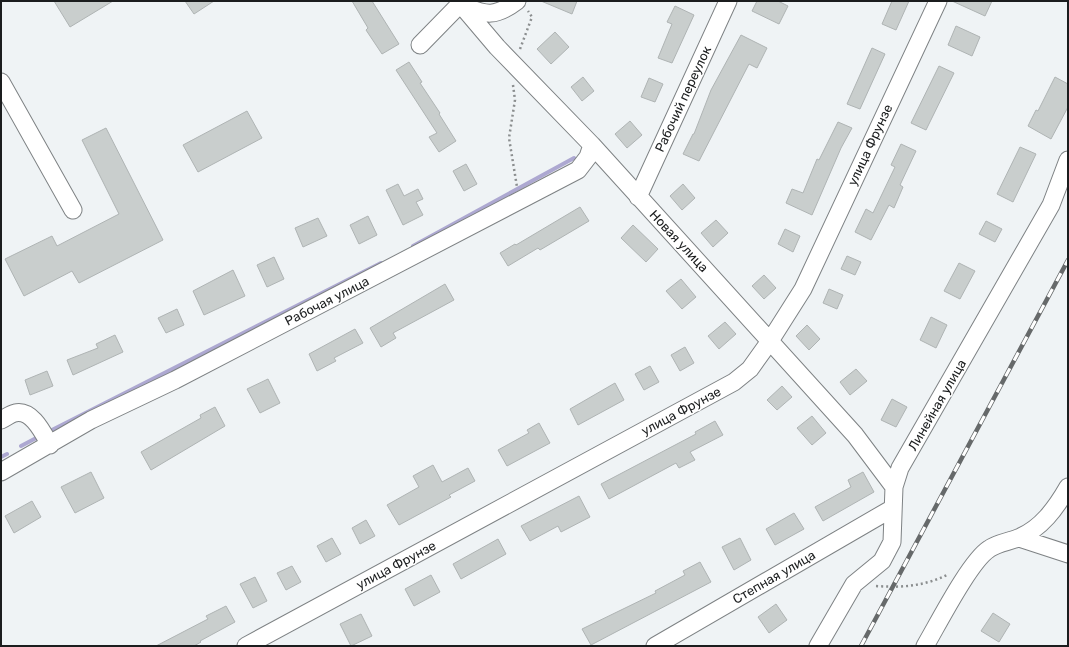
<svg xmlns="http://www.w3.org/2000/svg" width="1069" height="647" font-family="Rubik,sans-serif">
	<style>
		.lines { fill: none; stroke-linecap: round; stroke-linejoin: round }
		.stream { stroke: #ada8d1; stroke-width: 4 }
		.building { fill: #c9cecd; stroke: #afb4b4 }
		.minor-casing { stroke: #7e8284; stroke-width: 19 }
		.path { stroke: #8b8e8f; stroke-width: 2.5; stroke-dasharray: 2 3; stroke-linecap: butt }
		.minor { stroke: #fff; stroke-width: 17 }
		.rail-casing { stroke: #66696a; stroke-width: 4.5 }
		.rail { stroke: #fff; stroke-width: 3; stroke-dasharray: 9; stroke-linecap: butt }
		.labels { text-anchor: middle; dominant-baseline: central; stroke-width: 3; stroke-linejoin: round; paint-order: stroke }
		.street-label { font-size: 13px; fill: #1b1d1e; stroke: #fff }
	</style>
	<rect width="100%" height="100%" fill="#eff3f5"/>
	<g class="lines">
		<path class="stream" d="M 413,246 L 574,158
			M 48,432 L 381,263
			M 21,446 L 40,436
			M 1,457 L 7,454"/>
	</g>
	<path class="building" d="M 54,1 L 113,1 L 70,27 Z
		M 185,1 L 214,1 L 194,14 Z
		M 352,1 L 372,1 L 399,44 L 382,54 L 366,30 L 368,28 Z
		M 541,1 L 577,1 L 572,14 Z
		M 757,1 L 778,1 L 788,6 L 779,24 L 752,11 Z
		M 892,1 L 909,1 L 896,30 L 882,24 Z
		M 952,1 L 992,1 L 985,16 Z
		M 675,6 L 694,15 L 672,63 L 658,58 L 672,24 L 667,22 Z
		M 956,26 L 980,37 L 972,56 L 948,45 Z
		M 555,32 L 569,47 L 551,64 L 537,49 Z
		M 741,35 L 767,48 L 757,68 L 749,64 L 699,161 L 683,154 L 693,134 L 694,134 L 711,90 Z
		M 872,48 L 885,54 L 860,109 L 847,104 Z
		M 409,62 L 422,82 L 420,83 L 440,113 L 439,114 L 456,141 L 439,152 L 429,137 L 437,133 L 396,70 Z
		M 939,66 L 954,73 L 926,130 L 911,123 Z
		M 583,77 L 594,91 L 582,101 L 571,87 Z
		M 1055,77 L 1068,84 L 1068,107 L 1051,139 L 1028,126 L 1036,110 L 1038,111 Z
		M 649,78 L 663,84 L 655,102 L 641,97 Z
		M 247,111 L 262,138 L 198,172 L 183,145 Z
		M 630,121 L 642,135 L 627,148 L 615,134 Z
		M 838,122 L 852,128 L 841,148 L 812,215 L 786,203 L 792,189 L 803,193 L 817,159 L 819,160 Z
		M 106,128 L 163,240 L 79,283 L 72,271 L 24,296 L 5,259 L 52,236 L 57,246 L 119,214 L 82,140 Z
		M 901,144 L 916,151 L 900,185 L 903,187 L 894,208 L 889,205 L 871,240 L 855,232 L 866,209 L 873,213 L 895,167 L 891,165 Z
		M 1020,147 L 1036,154 L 1013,202 L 997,194 Z
		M 466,164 L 477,184 L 464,191 L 453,171 Z
		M 398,184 L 404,196 L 418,189 L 423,199 L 416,202 L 423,215 L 403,225 L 386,190 Z
		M 683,184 L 695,198 L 682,210 L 670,196 Z
		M 580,207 L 589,221 L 540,250 L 538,248 L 508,266 L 500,253 L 515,244 L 516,245 Z
		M 368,216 L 377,235 L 359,244 L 350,225 Z
		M 318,218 L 327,236 L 303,247 L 295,228 Z
		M 716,220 L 728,233 L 713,247 L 701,233 Z
		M 986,221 L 1002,229 L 995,242 L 979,234 Z
		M 633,225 L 658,249 L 646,262 L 621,238 Z
		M 785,229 L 800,236 L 793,252 L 778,244 Z
		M 847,256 L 861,262 L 855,275 L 841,269 Z
		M 274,257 L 284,279 L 267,287 L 257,265 Z
		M 959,263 L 975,271 L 960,299 L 944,291 Z
		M 233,270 L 245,296 L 204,315 L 193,291 Z
		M 764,275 L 776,288 L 764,299 L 752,286 Z
		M 681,279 L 696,297 L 682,309 L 666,291 Z
		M 445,284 L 454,300 L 393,333 L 396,338 L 381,347 L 370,328 Z
		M 829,289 L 843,295 L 837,309 L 823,303 Z
		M 177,309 L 184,325 L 166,333 L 158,318 Z
		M 931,317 L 947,325 L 936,348 L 920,340 Z
		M 725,322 L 736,334 L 719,349 L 708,336 Z
		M 807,325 L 820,339 L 809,350 L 796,336 Z
		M 355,329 L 363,343 L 334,358 L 336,361 L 317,371 L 309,354 Z
		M 115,335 L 123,352 L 73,375 L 67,360 L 98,348 L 96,344 Z
		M 685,347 L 694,363 L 680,371 L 671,355 Z
		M 650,366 L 659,382 L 644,390 L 635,374 Z
		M 856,369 L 867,381 L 850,395 L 840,382 Z
		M 47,371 L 53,386 L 30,395 L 25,380 Z
		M 268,379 L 280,403 L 260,413 L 247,389 Z
		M 615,383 L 624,400 L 578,425 L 570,409 Z
		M 782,386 L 792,397 L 777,410 L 767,400 Z
		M 892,399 L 907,407 L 896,427 L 881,420 Z
		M 215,407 L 225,426 L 151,470 L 141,452 L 201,418 L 200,415 Z
		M 812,416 L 826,433 L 812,445 L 797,428 Z
		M 715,421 L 723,435 L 690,452 L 695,460 L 679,468 L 676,463 L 609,499 L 601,484 L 696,434 L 695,432 Z
		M 539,423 L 550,443 L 507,466 L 498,450 L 529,433 L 527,430 Z
		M 433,465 L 442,482 L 468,468 L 475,481 L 449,495 L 451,497 L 399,525 L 387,505 L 419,487 L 413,476 Z
		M 91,472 L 104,498 L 75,513 L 61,487 Z
		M 863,472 L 874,492 L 823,521 L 815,507 L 851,487 L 848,480 Z
		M 579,496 L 590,517 L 561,532 L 558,526 L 530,541 L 521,526 Z
		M 32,501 L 41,517 L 14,533 L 5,516 Z
		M 794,513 L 804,529 L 775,545 L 766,529 Z
		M 366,520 L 375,536 L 360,544 L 352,528 Z
		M 332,538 L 341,554 L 326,562 L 317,546 Z
		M 740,538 L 751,560 L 734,570 L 722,547 Z
		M 498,539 L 506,554 L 461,579 L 453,564 Z
		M 700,562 L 711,582 L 591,645 L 582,629 L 656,593 L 655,591 L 685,575 L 683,571 Z
		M 292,566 L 301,582 L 286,590 L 277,573 Z
		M 431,575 L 440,592 L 414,606 L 405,589 Z
		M 255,577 L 267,601 L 253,608 L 240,584 Z
		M 776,604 L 787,620 L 769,633 L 758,617 Z
		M 226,606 L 235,622 L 200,641 L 201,642 L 194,646 L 156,646 L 208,619 L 206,616 Z
		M 993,613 L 1010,624 L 999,642 L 981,631 Z
		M 361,614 L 372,636 L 351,646 L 340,624 Z"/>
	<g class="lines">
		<g class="minor-casing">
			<path id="minor" d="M 458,1 L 497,47 L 592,145 L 855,435 L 894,487
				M 462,5 C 486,16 496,17 517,1
				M 420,45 L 460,4
				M 1,82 L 73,210
				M 638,197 L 728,1
				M 1,420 C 6,418 10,414 15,413 C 32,409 43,433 50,445
				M 1,472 L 91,420 L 175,380 L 578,170 L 588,157 L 592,145
				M 1019,538 L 1068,554
				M 246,646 L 734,382 L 750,369 L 770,341 L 803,289 L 938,1
				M 655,646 L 893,508
				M 818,646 L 854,584 L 882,561 L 892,542 L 894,487 L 900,468 L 1051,205 L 1068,160
				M 925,646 C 938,624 970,561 989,549 C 997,543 1008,542 1018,538 C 1041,529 1056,508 1068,487"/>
		</g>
		<path class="path" d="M 520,49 L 532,17 L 528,11
			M 513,85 L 515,100 L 509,138 L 517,187
			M 876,586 C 903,588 925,586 949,574"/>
		<use href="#minor" class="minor"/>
		<g class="rail-casing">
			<path id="rail" d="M 861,646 L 1068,260"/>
		</g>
		<use href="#rail" class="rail"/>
	</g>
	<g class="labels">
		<g class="street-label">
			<text transform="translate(683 99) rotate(-65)">Рабочий переулок</text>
			<text transform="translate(870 145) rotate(-65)">улица Фрунзе</text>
			<text transform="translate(679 241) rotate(47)">Новая улица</text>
			<text transform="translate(327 301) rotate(-27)">Рабочая улица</text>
			<text transform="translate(937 405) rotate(-60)">Линейная улица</text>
			<text transform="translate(681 411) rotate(-28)">улица Фрунзе</text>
			<text transform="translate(396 565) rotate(-28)">улица Фрунзе</text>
			<text transform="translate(774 577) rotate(-30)">Степная улица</text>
		</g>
	</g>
	<rect width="1069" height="647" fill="none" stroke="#1b1d1e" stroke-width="4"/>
</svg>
